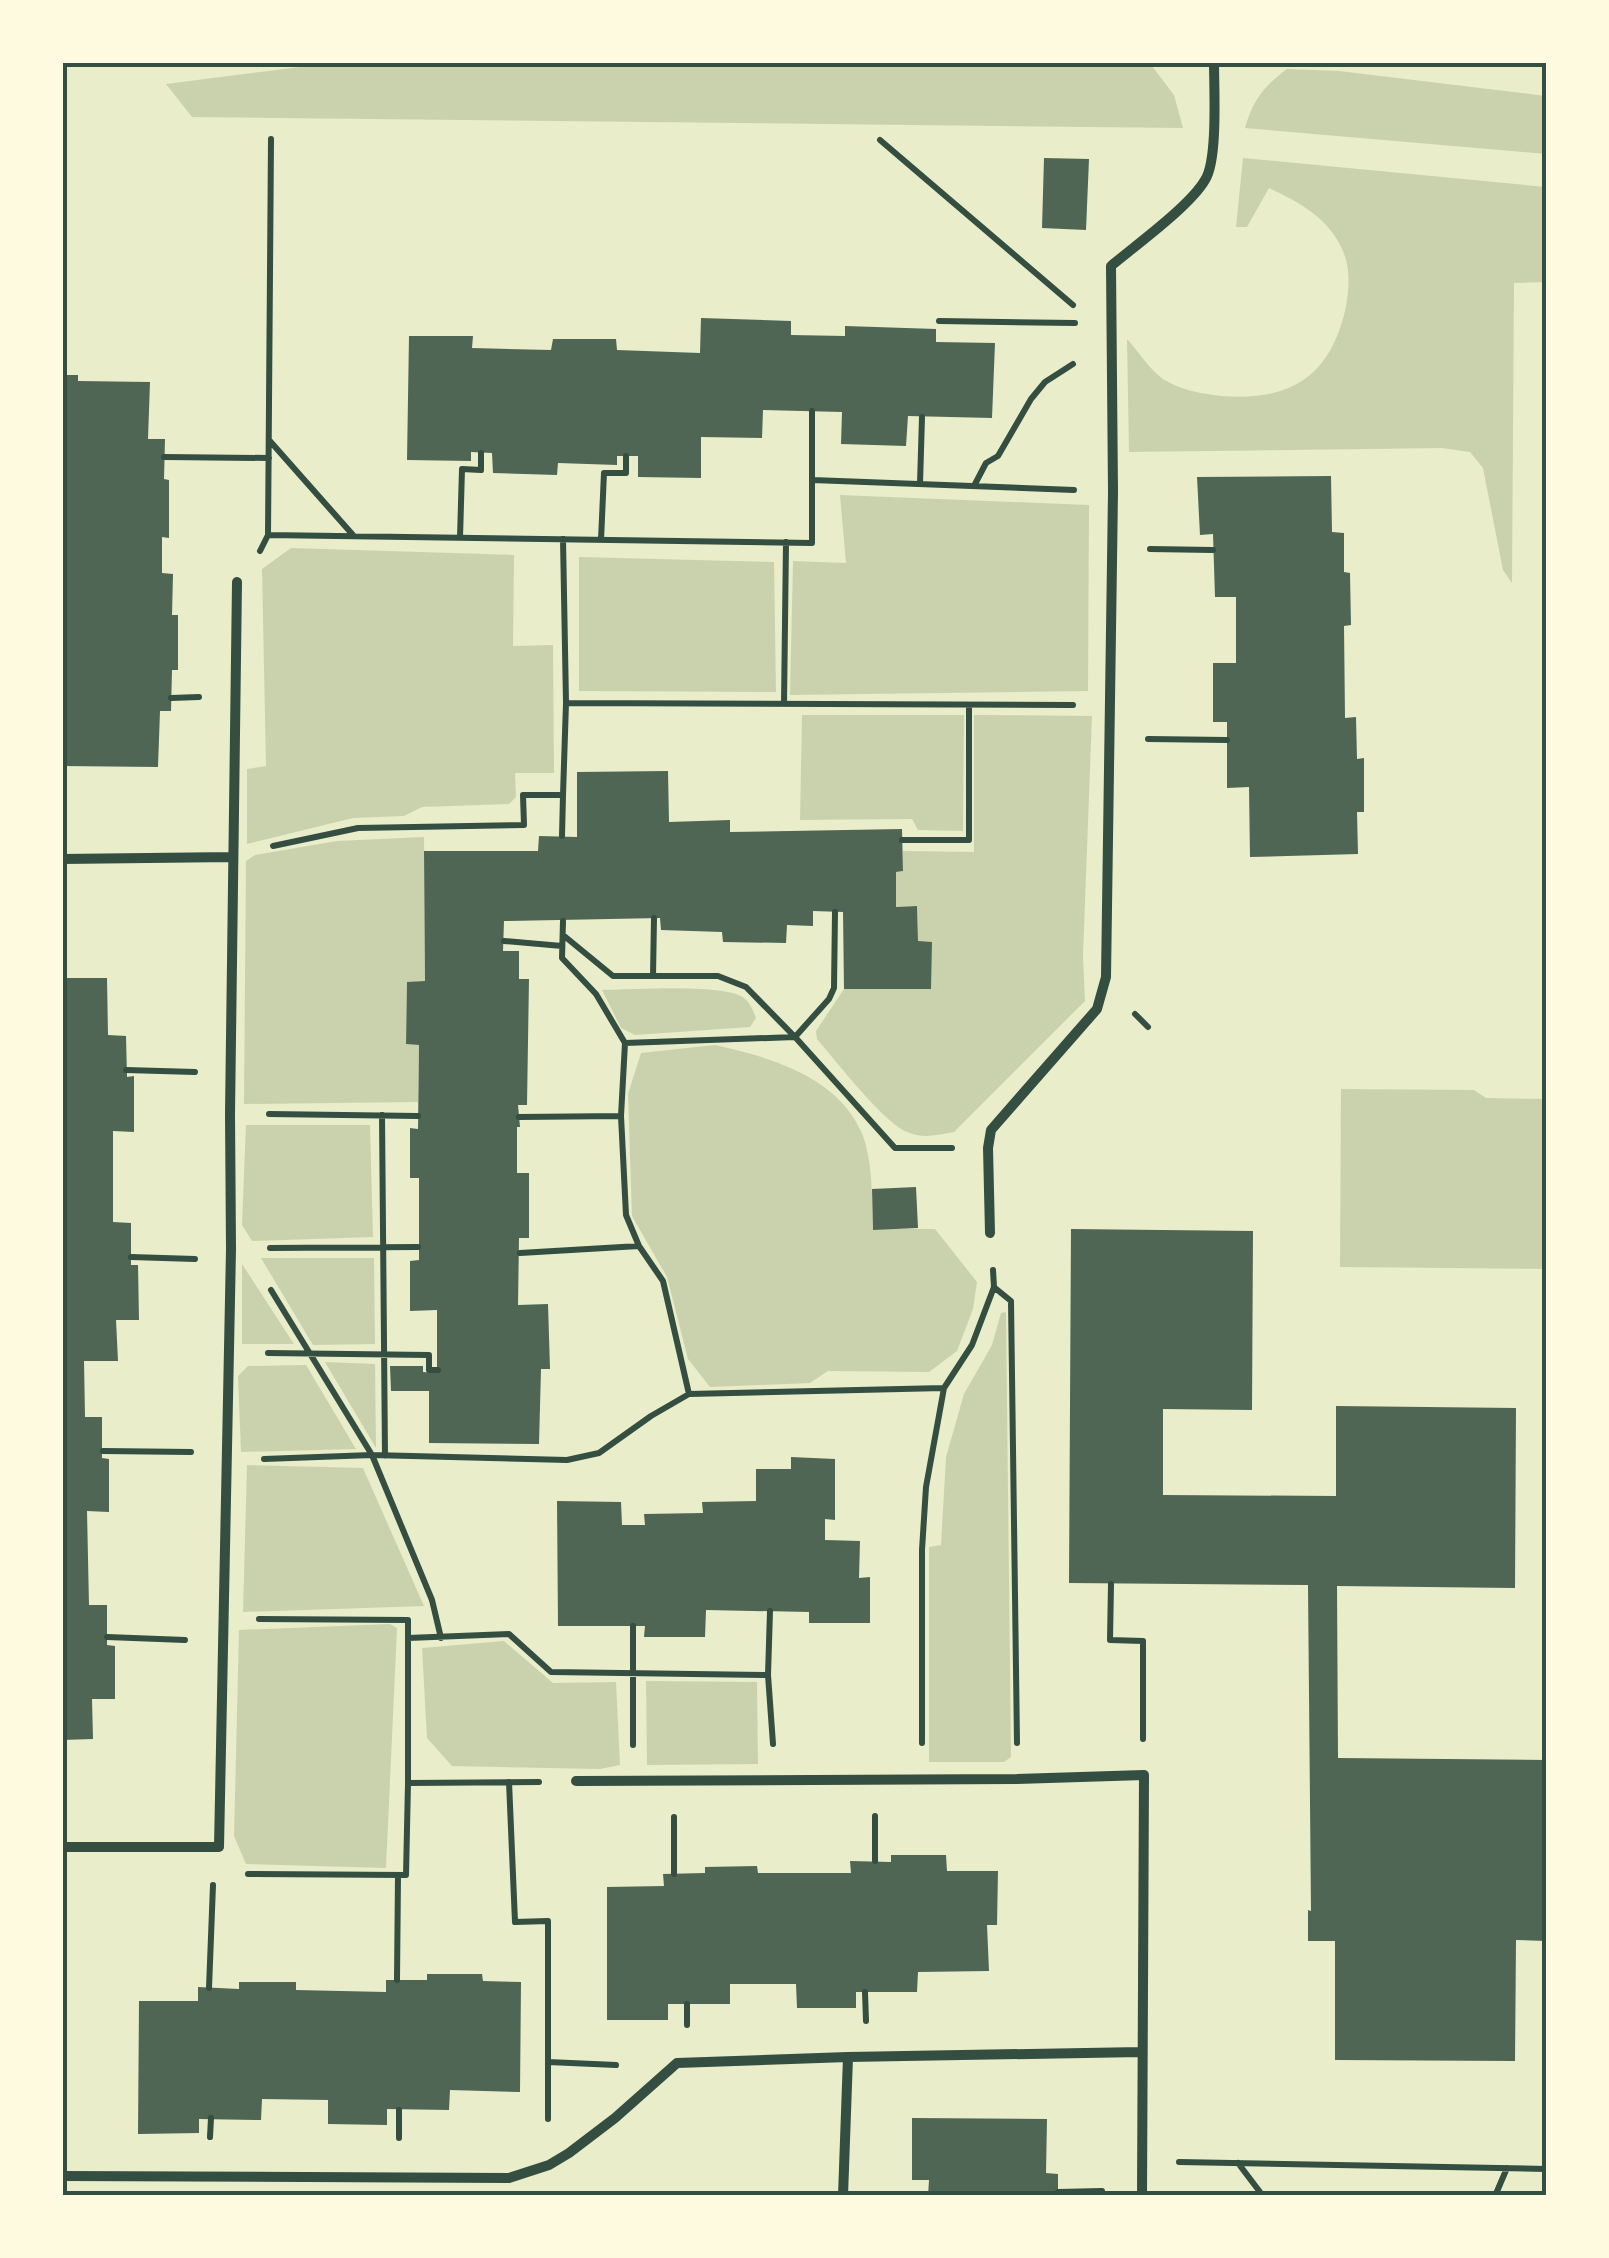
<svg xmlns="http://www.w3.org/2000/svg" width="1609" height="2258" font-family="'DM Sans',sans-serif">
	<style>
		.green { fill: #cad2ad }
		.building { fill: #4f6655 }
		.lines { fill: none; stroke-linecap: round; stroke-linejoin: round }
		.path { stroke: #344e41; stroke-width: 6 }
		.minor { stroke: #344e41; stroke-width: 10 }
		.neatline { fill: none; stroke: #344e41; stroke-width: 4 }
	</style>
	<rect width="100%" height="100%" fill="#e9edc9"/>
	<path class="green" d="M 332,63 L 1152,66 L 1174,95 L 1183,128 L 192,117 L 166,84 Z
		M 1287,69 L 1339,71 L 1546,96 L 1546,154 L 1245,128 C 1253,100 1264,86 1287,69 Z
		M 1243,158 L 1546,187 L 1546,282 L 1514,283 L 1512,583 L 1503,570 L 1483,468 L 1470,452 L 1442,448 L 1129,452 L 1127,339 C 1138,351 1150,370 1163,379 C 1180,390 1203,394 1222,396 C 1289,401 1329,378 1345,311 C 1349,292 1351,269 1343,251 C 1329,218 1299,202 1269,188 L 1247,227 L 1236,227 Z
		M 840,495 L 1089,505 L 1088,691 L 790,695 L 793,561 L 846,563 Z
		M 291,548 L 514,555 L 513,646 L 553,645 L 554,773 L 515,773 L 516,797 L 509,804 L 422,807 L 404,816 L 353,818 L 247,844 L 247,769 L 266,766 L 262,569 Z
		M 579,557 L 774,562 L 776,692 L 579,691 Z
		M 802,715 L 964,715 L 963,831 L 918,830 L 912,819 L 800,820 Z
		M 974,715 L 1092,716 L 1083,956 L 1085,1001 L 954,1132 C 939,1135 922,1139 907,1132 C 883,1122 836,1061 817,1039 L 816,1031 L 844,989 L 931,989 L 918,941 L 917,906 L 896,907 L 896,872 L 903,871 L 903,851 L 974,852 Z
		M 424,837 L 425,981 L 407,983 L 406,1044 L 419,1045 L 418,1102 L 244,1104 L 246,861 L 255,855 L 337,841 Z
		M 602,990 C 632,990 723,983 744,998 C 750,1003 753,1010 756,1018 L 750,1027 L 635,1035 L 621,1028 Z
		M 715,1045 C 770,1057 840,1077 863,1136 C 873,1164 872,1200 873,1229 L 935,1229 L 977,1282 L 973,1309 L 957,1351 L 929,1372 L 828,1371 L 810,1383 L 710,1387 L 688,1359 L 667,1277 L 632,1216 L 628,1094 L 641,1053 Z
		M 1341,1089 L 1474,1090 L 1486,1098 L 1546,1099 L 1546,1269 L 1340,1267 Z
		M 246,1125 L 370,1125 L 373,1237 L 252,1241 L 242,1225 Z
		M 261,1258 L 374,1258 L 375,1344 L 313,1345 Z
		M 242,1264 L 294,1344 L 242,1344 Z
		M 1006,1312 L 1011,1757 L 1004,1762 L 929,1762 L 929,1547 L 941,1545 L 946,1457 L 964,1394 L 992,1345 L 1001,1313 Z
		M 325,1362 L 375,1364 L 376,1448 Z
		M 306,1365 L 356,1449 L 241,1452 L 238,1376 L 248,1366 Z
		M 247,1465 L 363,1468 L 424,1606 L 243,1612 Z
		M 390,1624 L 397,1628 L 386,1868 L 246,1864 L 234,1836 L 239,1630 Z
		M 504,1641 L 553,1683 L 616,1682 L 620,1765 L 600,1769 L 452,1766 L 427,1738 L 422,1648 Z
		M 646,1681 L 757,1682 L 758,1764 L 647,1765 Z"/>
	<path class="building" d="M 1044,158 L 1089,159 L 1086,230 L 1042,228 Z
		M 701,318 L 791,321 L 791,335 L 845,336 L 845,326 L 936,329 L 936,342 L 995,343 L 992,418 L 908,416 L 906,446 L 841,444 L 842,412 L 763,410 L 762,438 L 701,437 L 701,478 L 638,477 L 638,456 L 617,456 L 617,465 L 558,463 L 557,475 L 493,473 L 492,453 L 471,452 L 471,461 L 407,460 L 409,336 L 473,336 L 472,348 L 551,350 L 553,339 L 616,339 L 617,350 L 700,353 Z
		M 62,375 L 78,375 L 78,381 L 150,382 L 148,439 L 165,439 L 164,479 L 169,480 L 169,538 L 162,537 L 162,573 L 173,574 L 172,615 L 178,615 L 178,670 L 172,670 L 171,711 L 160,711 L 158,767 L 62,766 Z
		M 1331,476 L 1332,532 L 1344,533 L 1344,572 L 1350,573 L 1351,625 L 1344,626 L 1345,718 L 1356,717 L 1357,759 L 1364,758 L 1364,812 L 1357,812 L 1358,854 L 1250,857 L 1249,787 L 1227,788 L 1227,722 L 1213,722 L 1213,663 L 1236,663 L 1236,597 L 1215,597 L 1213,534 L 1200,535 L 1197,477 Z
		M 668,771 L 669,822 L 730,820 L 730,832 L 902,829 L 903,871 L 896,872 L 896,907 L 917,906 L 918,941 L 932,942 L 931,989 L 844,989 L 843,912 L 813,911 L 813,926 L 787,925 L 786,943 L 723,942 L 722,932 L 661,930 L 660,918 L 504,921 L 503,951 L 519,951 L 519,979 L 529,979 L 527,1105 L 518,1105 L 520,1127 L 517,1127 L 517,1173 L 529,1173 L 529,1238 L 519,1238 L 518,1305 L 548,1304 L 550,1369 L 541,1369 L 539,1444 L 429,1443 L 429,1391 L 391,1391 L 390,1366 L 423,1366 L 423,1372 L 437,1373 L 437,1310 L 410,1311 L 410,1261 L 419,1260 L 419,1178 L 410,1178 L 410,1128 L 418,1129 L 419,1045 L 406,1044 L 407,982 L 425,981 L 424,851 L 538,851 L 539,836 L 577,837 L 577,772 Z
		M 62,978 L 107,978 L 108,1035 L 126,1036 L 127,1077 L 134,1076 L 134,1132 L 113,1131 L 113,1222 L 131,1223 L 131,1265 L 138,1265 L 139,1320 L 116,1320 L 118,1361 L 84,1361 L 85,1417 L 102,1417 L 102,1458 L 109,1459 L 109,1512 L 87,1511 L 89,1605 L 107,1605 L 107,1645 L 115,1646 L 115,1699 L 92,1699 L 93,1739 L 62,1740 Z
		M 916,1187 L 918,1228 L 873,1230 L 872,1189 Z
		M 1071,1229 L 1253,1231 L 1252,1410 L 1163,1409 L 1163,1495 L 1336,1496 L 1336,1406 L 1516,1408 L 1515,1588 L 1337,1586 L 1338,1758 L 1546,1760 L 1546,1941 L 1516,1940 L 1515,2061 L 1335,2060 L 1335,1941 L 1308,1941 L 1308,1910 L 1311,1911 L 1308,1585 L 1069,1583 Z
		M 791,1457 L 835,1459 L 835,1520 L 825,1519 L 825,1540 L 860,1541 L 859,1578 L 870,1577 L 870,1623 L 809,1623 L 809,1612 L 706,1610 L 705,1637 L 644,1637 L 645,1626 L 558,1626 L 557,1501 L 621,1502 L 622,1525 L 645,1525 L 644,1514 L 703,1513 L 702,1502 L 756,1501 L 756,1469 L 791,1469 Z
		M 891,1855 L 946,1855 L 947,1871 L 998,1871 L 997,1925 L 987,1925 L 989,1971 L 918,1972 L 917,1992 L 856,1992 L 856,2008 L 797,2008 L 796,1984 L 730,1984 L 730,2004 L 668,2004 L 668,2020 L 607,2020 L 607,1887 L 664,1886 L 663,1874 L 705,1873 L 705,1867 L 757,1866 L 758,1873 L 851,1873 L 850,1861 L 891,1862 Z
		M 427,1974 L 482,1974 L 483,1981 L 521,1982 L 520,2092 L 450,2090 L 449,2110 L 387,2109 L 387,2125 L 328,2124 L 328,2100 L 262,2099 L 261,2120 L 199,2119 L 199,2133 L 138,2134 L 139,2001 L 198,2001 L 198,1987 L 239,1989 L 239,1982 L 296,1982 L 296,1990 L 386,1992 L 386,1980 L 427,1980 Z
		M 912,2118 L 1047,2119 L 1046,2173 L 1058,2174 L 1058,2196 L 928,2196 L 929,2180 L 912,2180 Z"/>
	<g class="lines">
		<path class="path" d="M 880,140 L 1073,305
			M 939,321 L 1075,323
			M 812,411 L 812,480
			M 269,440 L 353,535
			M 164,457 L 269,458
			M 920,484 L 922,417
			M 974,486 L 986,463 L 998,456 L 1031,399 L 1045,382 L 1073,364
			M 268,535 L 812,543 L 812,480 L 1074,490
			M 460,538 L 462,469 L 481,470 L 481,453
			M 563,539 L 566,703
			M 601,540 L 604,473 L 626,473 L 626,456
			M 1150,549 L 1213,550
			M 260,551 L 268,535 L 271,139
			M 171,698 L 199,697
			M 784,704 L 786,542
			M 1148,739 L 1227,740
			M 562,836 L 563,795
			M 902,840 L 969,840 L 969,705
			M 273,846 L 358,828 L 524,825 L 523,795 L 563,795 L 566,703 L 1073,705
			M 563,921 L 562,958 L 596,994 L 625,1043
			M 563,935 L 613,976 L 718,976 L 746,987 L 795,1037 L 829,999 L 834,988 L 835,912
			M 504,941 L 562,946
			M 653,976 L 654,918
			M 1135,1014 L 1148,1027
			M 126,1070 L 195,1072
			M 269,1114 L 418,1116
			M 382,1115 L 385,1456
			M 519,1117 L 621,1116
			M 270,1248 L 418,1247
			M 520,1253 L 639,1246
			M 131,1257 L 195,1259
			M 995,1288 L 1011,1301 L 1017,1743
			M 271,1290 L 372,1455 L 432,1600 L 441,1638
			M 268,1353 L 429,1355 L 429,1370 L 438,1370
			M 689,1394 L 663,1281 L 639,1246 L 626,1215 L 621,1116 L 625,1043 L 795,1037 L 895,1148 L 952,1148
			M 103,1451 L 191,1452
			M 264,1459 L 372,1455 L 567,1460 L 599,1453 L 651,1416 L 689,1394 L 944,1388
			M 1111,1584 L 1110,1640 L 1143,1641 L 1143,1739
			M 259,1619 L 408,1620 L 408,1783 L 539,1782
			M 633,1626 L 633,1745
			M 107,1637 L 185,1640
			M 408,1638 L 509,1634 L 551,1672 L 768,1675 L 773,1744
			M 768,1675 L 770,1611
			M 922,1743 L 922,1550 L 926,1487 L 944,1388 L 972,1345 L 994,1287 L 993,1270
			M 509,1782 L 515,1922 L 548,1921 L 548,2119
			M 875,1816 L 875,1861
			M 248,1874 L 406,1875 L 408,1783
			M 674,1874 L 674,1817
			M 397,1980 L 398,1875
			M 209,1988 L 213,1885
			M 865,1992 L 866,2021
			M 687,2004 L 687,2025
			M 548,2062 L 616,2065
			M 210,2137 L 211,2118
			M 399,2138 L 399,2110
			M 1179,2162 L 1546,2169
			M 1238,2163 L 1263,2196
			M 1058,2192 L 1102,2191
			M 879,2194 L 928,2194
			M 1495,2196 L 1507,2168"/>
		<path class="minor" d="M 62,859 L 233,857
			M 990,1233 L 988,1148 L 991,1130 L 1097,1009 L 1106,977 L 1113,492 L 1111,266 C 1136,245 1190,206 1205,180 C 1218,160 1214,89 1214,62
			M 576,1781 L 1017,1779 L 1144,1775 L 1142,2196
			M 62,1847 L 219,1847 L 231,1249 L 230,1114 L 237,582
			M 848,2057 L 1141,2052
			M 62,2176 L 509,2178 L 549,2165 L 569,2153 L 615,2118 L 677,2063 L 848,2057 L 843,2196"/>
	</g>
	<rect width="1609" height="2258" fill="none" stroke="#fefae0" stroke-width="130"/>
	<rect x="65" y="65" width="1479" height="2128" class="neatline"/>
</svg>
